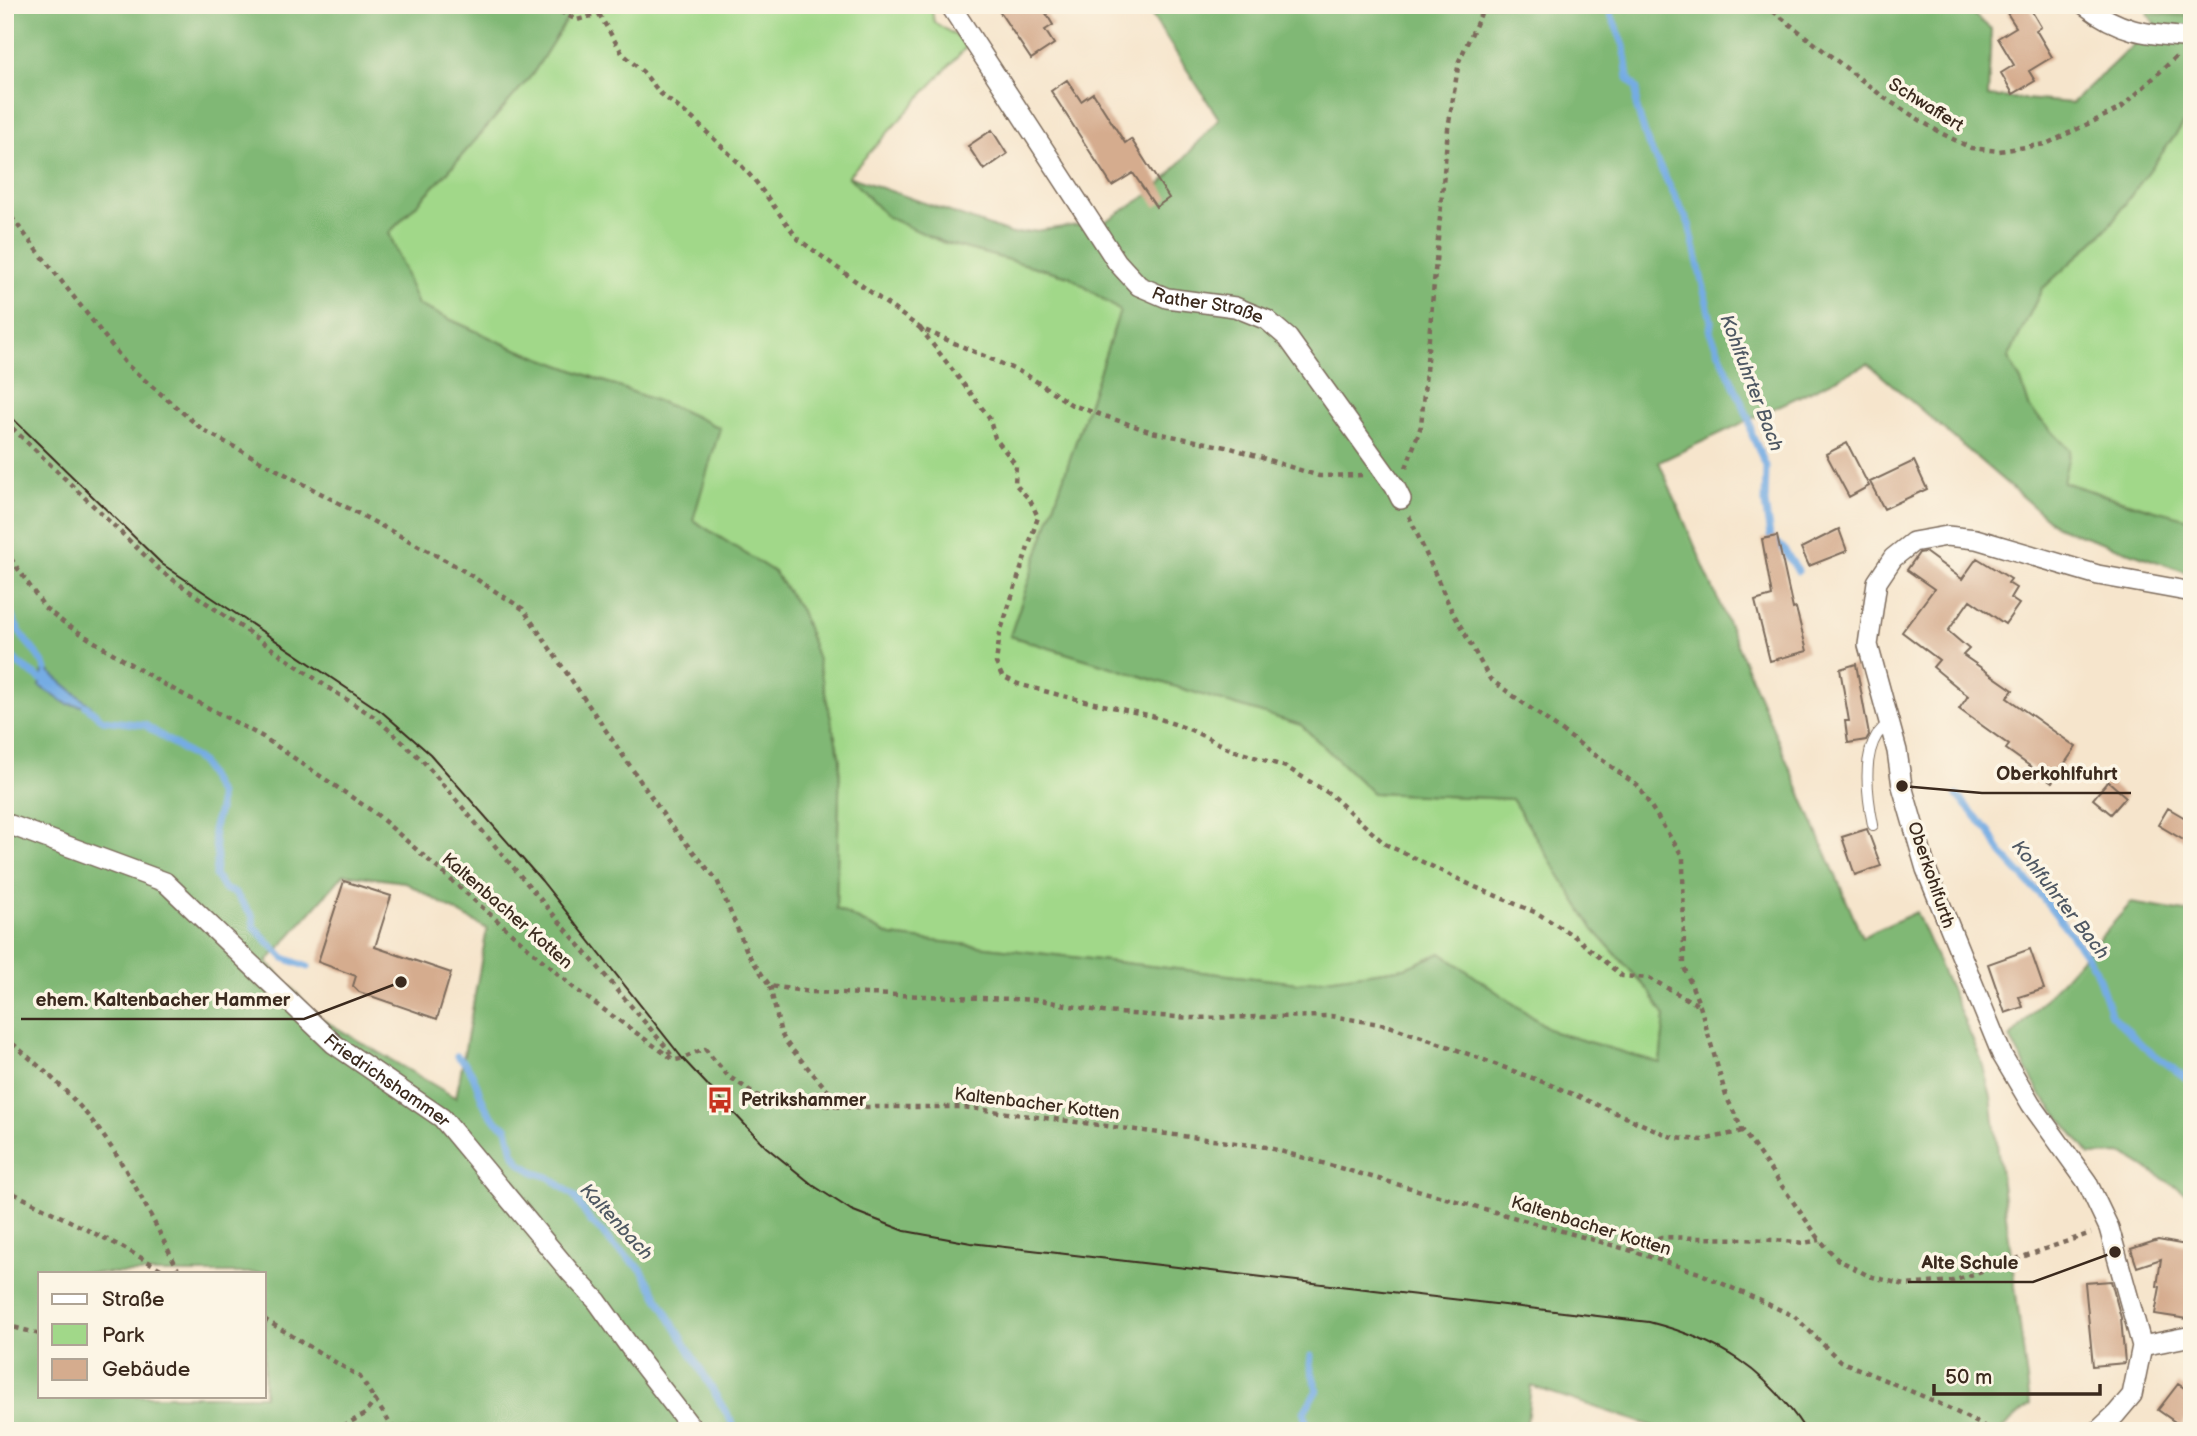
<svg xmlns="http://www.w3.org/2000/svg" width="2197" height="1436" font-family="'Balsamiq Sans',sans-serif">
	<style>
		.green { fill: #a1d889; stroke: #6e8154; stroke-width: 2 }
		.forest { fill: #80b875; stroke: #5e714a; stroke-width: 2; fill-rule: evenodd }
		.water { fill: #74ace3; stroke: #586b80; stroke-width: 2 }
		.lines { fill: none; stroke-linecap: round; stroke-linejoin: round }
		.stream { stroke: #74ace3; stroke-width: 7 }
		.building { fill: #d5ac8e }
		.lane-casing { stroke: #7c6b5b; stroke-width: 12 }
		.street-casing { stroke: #7c6b5b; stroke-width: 22 }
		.path { stroke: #7c6b5b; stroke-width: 4.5; stroke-dasharray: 5 5; stroke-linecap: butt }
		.lane { stroke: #fff; stroke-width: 10 }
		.street { stroke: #fff; stroke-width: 19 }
		.tram { stroke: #3b2a1e; stroke-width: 2 }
		.labels { text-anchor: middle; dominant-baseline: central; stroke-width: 7; stroke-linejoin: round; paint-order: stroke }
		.street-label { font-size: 18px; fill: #3b2a1e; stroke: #fcf5e5 }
		.poi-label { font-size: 18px; font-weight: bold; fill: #3b2a1e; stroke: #fcf5e5; text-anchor: start }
		.water-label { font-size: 19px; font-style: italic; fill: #4f5863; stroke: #fcf5e5 }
		.leader { fill: none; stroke: #3b2a1e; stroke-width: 2.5 }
		.callout-dot { fill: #3b2a1e; stroke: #fcf5e5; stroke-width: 2.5 }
		.callout-label { font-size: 19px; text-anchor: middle; font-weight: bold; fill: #3b2a1e; stroke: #fcf5e5; stroke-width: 7; stroke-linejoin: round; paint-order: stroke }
	</style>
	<rect width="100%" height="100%" fill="#fcf5e5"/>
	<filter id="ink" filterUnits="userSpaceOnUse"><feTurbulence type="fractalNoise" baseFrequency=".0143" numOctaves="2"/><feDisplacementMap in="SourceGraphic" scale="14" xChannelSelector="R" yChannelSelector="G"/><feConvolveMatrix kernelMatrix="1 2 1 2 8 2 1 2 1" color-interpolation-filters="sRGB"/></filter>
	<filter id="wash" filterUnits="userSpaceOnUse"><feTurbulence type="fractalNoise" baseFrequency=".00686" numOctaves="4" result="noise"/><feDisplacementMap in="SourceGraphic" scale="28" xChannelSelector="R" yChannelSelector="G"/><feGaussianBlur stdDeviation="1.57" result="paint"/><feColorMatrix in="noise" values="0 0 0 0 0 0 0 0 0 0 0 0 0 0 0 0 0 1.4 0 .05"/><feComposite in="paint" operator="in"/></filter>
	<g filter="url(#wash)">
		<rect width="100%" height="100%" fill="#f6e5cc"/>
		<path class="green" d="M 576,5 L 931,5 L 934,22 L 969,44 L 848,176 L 942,242 L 1069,276 L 1120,311 L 1010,636 L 1301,725 L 1373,793 L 1512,799 L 1594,930 L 1648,990 L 1665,1016 L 1660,1063 L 1554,1032 L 1441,954 L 1405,968 L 1298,983 L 891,936 L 836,909 L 840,759 L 817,657 L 801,611 L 774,572 L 693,520 L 681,410 L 511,347 L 418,305 L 389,233 L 444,176 L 532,75 Z
			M 2152,5 L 2192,5 L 2192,16 L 2148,14 Z
			M 2192,112 L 2192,520 L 2188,520 L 2062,482 L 2070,450 L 2030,409 L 2021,381 L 2008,358 L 2042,289 L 2105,231 Z"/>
		<path class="forest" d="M 5,5 L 576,5 L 532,75 L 444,176 L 389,233 L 418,305 L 511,347 L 681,410 L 720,428 L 693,520 L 774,572 L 801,611 L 817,657 L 840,759 L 836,909 L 891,936 L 1298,983 L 1405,968 L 1441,953 L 1554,1032 L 1660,1063 L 1665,1016 L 1648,990 L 1594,930 L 1512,799 L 1373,793 L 1301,725 L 1010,636 L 1120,311 L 1069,276 L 942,242 L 887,217 L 848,176 L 1012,234 L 1086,224 L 1098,226 L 1156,190 L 1219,119 L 1145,5 L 1962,5 L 1991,29 L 1988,96 L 2072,103 L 2155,24 L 2148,14 L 2192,16 L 2192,112 L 2105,231 L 2042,289 L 2008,358 L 2021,381 L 2030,409 L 2070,450 L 2063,482 L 2122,501 L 2192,520 L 2192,574 L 2056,526 L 1868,364 L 1659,462 L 1862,937 L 1916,912 L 1981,1059 L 1991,1097 L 2030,1404 L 2000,1431 L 1667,1431 L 1531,1386 L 1526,1431 L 5,1431 ZM 344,874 L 404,882 L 487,929 L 456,1098 L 320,1018 L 267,962 ZM 40,1273 L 264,1273 L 264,1396 L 40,1396 Z
			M 2131,903 L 2192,913 L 2192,1197 L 2124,1154 L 2090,1155 L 2039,1092 L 2010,1038 Z"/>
		<path class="water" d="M 46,669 L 91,706 L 93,711 L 83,706 L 67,704 L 39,686 L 43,671 Z"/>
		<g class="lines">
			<path class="stream" d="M 1607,5 L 1624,46 L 1628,78 L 1637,89 L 1636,105 L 1648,144 L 1689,224 L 1711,321 L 1710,332 L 1749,419 L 1752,435 L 1766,466 L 1765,504 L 1770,536 L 1783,548 L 1798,571
				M 5,599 C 10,613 16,629 26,641 C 34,650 40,657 46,669
				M 5,649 L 20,665 L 48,684
				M 86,706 L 103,720 L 145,725 L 201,762 L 219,795 L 219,810 L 213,830 L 217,857 L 215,875 L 224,889 L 235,893 L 253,917 L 254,927 L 272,946 L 284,958 L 308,967
				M 1957,796 L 1990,832 L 2001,853 L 2043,898 L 2067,929 L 2095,968 L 2111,1014 L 2144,1047 L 2192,1082
				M 457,1056 C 485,1076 472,1109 507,1128 L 513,1152 L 521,1164 L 536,1173 L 549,1177 L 574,1196 L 590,1221 L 603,1233 L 614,1246 L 641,1269 L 737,1431
				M 1309,1431 L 1304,1412 L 1317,1390 L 1310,1365 L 1311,1356"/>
		</g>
		<g id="blocks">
			<path class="building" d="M 995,5 L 1041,5 L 1053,25 L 1045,30 L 1054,44 L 1031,59 Z
				M 2019,5 L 2028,5 L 2041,27 L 2036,30 L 2052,57 L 2029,71 L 2035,81 L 2013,94 L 2001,73 L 2014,65 L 1998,38 L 2016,27 L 2007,13 Z
				M 1067,80 L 1081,101 L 1093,93 L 1125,143 L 1131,139 L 1169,198 L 1156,207 L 1133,173 L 1112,186 L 1051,91 Z
				M 992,130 L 1007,154 L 984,170 L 968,146 Z
				M 1847,443 L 1869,486 L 1849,497 L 1826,454 Z
				M 1914,461 L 1927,489 L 1884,509 L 1870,482 Z
				M 1839,529 L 1847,551 L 1809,566 L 1801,548 Z
				M 1777,536 L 1793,609 L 1796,608 L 1807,651 L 1770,661 L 1755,601 L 1772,596 L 1762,539 Z
				M 1925,552 L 1962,579 L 1977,558 L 2011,579 L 2008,583 L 2016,588 L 2010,598 L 2019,604 L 2005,624 L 1970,600 L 1948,631 L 1969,649 L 1963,655 L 2013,690 L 2007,698 L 2076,747 L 2052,782 L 2006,749 L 2009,745 L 1959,709 L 1968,696 L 1933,667 L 1939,660 L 1902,632 L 1934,589 L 1907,570 L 1919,553 Z
				M 1856,664 L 1869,735 L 1866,740 L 1848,743 L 1845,721 L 1849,721 L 1840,669 Z
				M 2108,781 L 2126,797 L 2111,814 L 2093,799 Z
				M 2168,808 L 2192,822 L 2192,845 L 2158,825 Z
				M 1867,829 L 1881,866 L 1855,875 L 1842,837 Z
				M 344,881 L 391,896 L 375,947 L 451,973 L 437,1019 L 359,992 L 353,986 L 356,976 L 318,962 Z
				M 2030,949 L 2044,989 L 2019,997 L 2023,1007 L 2005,1013 L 1988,964 Z
				M 2158,1240 L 2192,1246 L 2192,1295 L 2188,1319 L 2155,1314 L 2160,1287 L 2157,1286 L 2161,1259 L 2137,1267 L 2131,1249 Z
				M 2111,1281 L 2121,1318 L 2125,1363 L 2093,1366 L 2085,1283 Z
				M 2178,1384 L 2192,1393 L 2192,1410 L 2181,1426 L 2158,1410 Z"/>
		</g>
	</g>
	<g filter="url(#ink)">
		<use href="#blocks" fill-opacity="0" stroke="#7c6b5b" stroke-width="2"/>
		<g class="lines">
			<g class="lane-casing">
				<path id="lane" d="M 1873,825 C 1868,800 1862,758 1877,735 C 1880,731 1885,726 1889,723"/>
			</g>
			<g class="street-casing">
				<g id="street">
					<path id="s1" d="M 950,5 L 1117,262 L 1139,286 L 1167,298 L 1235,307 L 1267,320 L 1288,338 L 1395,487 L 1401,499"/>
					<path d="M 2085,5 C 2121,33 2148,34 2192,38"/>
					<path id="s2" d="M 5,823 L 165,882 L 334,1044 L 442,1118 L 570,1272 L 597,1301 L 637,1357 L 694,1431"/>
					<path d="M 2142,1346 L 2192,1336"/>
					<path d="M 2098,1431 L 2116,1414 L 2132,1395 L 2142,1346 L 2109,1228 L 2087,1182 L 2031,1104 L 2002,1055 L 1926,869 L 1902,786 L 1897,751 L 1868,645 L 1877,582 L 1893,558 L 1913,542 L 1947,536 L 1976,539 L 2098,575 L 2192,592"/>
				</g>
			</g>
			<path class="path" d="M 553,5 L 555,9 L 577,20 L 599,14 L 609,5
				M 1765,5 L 1886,99 L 1939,132 L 1971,148 L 1999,151 L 2046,144 L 2121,108 L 2176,57
				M 599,14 L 622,53 L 643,72 L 661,94 L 693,119 L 738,162 L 756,182 L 798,239 L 920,328 L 1025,374 L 1072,405 L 1152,432 L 1231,448 L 1319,476 L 1363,475
				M 5,209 L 127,365 L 203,430 L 456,566 L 523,609 L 669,823 L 717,880 L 748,954 L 770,986 L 810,992 L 1040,1000 L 1103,1012 L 1191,1018 L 1331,1016 L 1386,1025 L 1436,1042 L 1556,1087 L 1674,1138 L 1703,1140 L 1743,1131
				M 920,328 L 989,417 L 995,438 L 1016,465 L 1015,484 L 1030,500 L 1038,517 L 1000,633 L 996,663 L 1002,676 L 1018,684 L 1063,696 L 1152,716 L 1191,730 L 1232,750 L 1286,767 L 1330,794 L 1385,844 L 1475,887 L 1537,913 L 1574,936 L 1622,976 L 1649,978 L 1700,1006
				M 5,421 L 162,572 L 330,689 L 376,718 L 423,761 L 665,1046 L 672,1056
				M 1406,468 L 1421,426 L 1448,129 L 1459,61 L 1485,5
				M 1409,516 L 1451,609 L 1490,679 L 1638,786 L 1683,857 L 1684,967 L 1700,1006 L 1726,1096 L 1743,1131 L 1820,1240 L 1837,1259 L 1869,1276 L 1905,1285 L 1953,1281 L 2091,1233
				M 5,550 L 45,608 L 67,625 L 158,681 L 263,737 L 375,813 L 575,989 L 674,1060 C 685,1059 694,1052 705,1049 L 728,1076 L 763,1099 L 842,1107 L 962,1107 L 1266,1147 L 1629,1250 L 1699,1273 L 1794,1316 L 1840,1361 L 1934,1401 L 1994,1431
				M 770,986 L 781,1034 L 789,1046 L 841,1106
				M 5,1037 C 28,1057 53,1077 73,1099 C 120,1148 149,1213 180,1273
				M 5,1189 L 122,1247 L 168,1273
				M 1630,1250 L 1661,1237 L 1776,1240 L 1804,1243 L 1820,1240
				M 264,1319 L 360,1377 L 393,1428 L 398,1431
				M 5,1325 L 40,1334
				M 334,1431 L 365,1414 L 376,1399"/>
			<use href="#lane" class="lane"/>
			<use href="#street" class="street"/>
			<path class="tram" d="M 5,411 L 162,564 L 382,712 L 430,754 L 542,881 L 683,1059 L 766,1147 L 814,1186 L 851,1210 L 905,1231 L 971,1243 L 1649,1322 C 1719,1340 1766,1369 1806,1431"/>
		</g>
	</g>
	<defs>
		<g id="bus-bare" transform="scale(2.1)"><path d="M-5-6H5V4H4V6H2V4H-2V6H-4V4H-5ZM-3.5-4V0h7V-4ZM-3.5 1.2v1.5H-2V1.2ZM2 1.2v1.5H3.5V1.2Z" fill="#c8321e" stroke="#fcf5e5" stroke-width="2.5" paint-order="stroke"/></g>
	</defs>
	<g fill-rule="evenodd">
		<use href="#bus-bare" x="720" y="1100"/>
	</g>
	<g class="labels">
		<g class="street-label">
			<text transform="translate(1926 105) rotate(32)">Schwaffert</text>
			<text stroke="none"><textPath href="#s1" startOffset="411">Rather Straße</textPath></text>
			<text transform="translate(1931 875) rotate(71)">Oberkohlfurth</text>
			<text transform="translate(507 911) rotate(41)">Kaltenbacher Kotten</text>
			<text stroke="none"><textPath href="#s2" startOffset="469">Friedrichshammer</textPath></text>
			<text transform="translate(1037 1104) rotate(7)">Kaltenbacher Kotten</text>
			<text transform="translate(1591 1226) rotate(17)">Kaltenbacher Kotten</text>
		</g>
		<g class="poi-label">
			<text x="741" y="1100">Petrikshammer</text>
		</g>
		<g class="water-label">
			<text transform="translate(1751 383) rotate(69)">Kohlfuhrter Bach</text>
			<text transform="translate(2060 900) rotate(52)">Kohlfuhrter Bach</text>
			<text transform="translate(616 1222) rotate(47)">Kaltenbach</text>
		</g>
	</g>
	<path class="leader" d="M1902 786L1982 793H2131M401 982L304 1019H21M2115 1252L2033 1282H1908"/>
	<g class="callout-dot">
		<circle cx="1902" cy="786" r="7"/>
		<circle cx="401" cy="982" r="7"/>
		<circle cx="2115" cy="1252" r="7"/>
	</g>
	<g class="callout-label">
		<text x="2057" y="780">Oberkohlfuhrt</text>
		<text x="163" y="1006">ehem. Kaltenbacher Hammer</text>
		<text x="1970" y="1269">Alte Schule</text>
	</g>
	<rect width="2197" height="1436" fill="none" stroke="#fcf5e5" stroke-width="28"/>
	<rect x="38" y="1272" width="228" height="126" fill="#fcf5e5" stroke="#afa495" stroke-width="2"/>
	<rect x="52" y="1294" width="35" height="10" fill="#ffffff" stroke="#afa495" stroke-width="2"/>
	<text x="102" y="1306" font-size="21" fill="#3b2a1e">Straße</text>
	<rect x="52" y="1324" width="35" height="21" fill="#a1d889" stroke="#afa495" stroke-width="2"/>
	<text x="102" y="1342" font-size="21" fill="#3b2a1e">Park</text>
	<rect x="52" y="1359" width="35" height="21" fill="#d5ac8e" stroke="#afa495" stroke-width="2"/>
	<text x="102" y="1376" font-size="21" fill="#3b2a1e">Gebäude</text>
	<path d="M1934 1384v10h166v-10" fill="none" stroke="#3b2a1e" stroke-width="3.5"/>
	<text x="1945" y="1384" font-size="21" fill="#3b2a1e" stroke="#fcf5e5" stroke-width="5" paint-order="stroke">50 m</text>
</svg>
